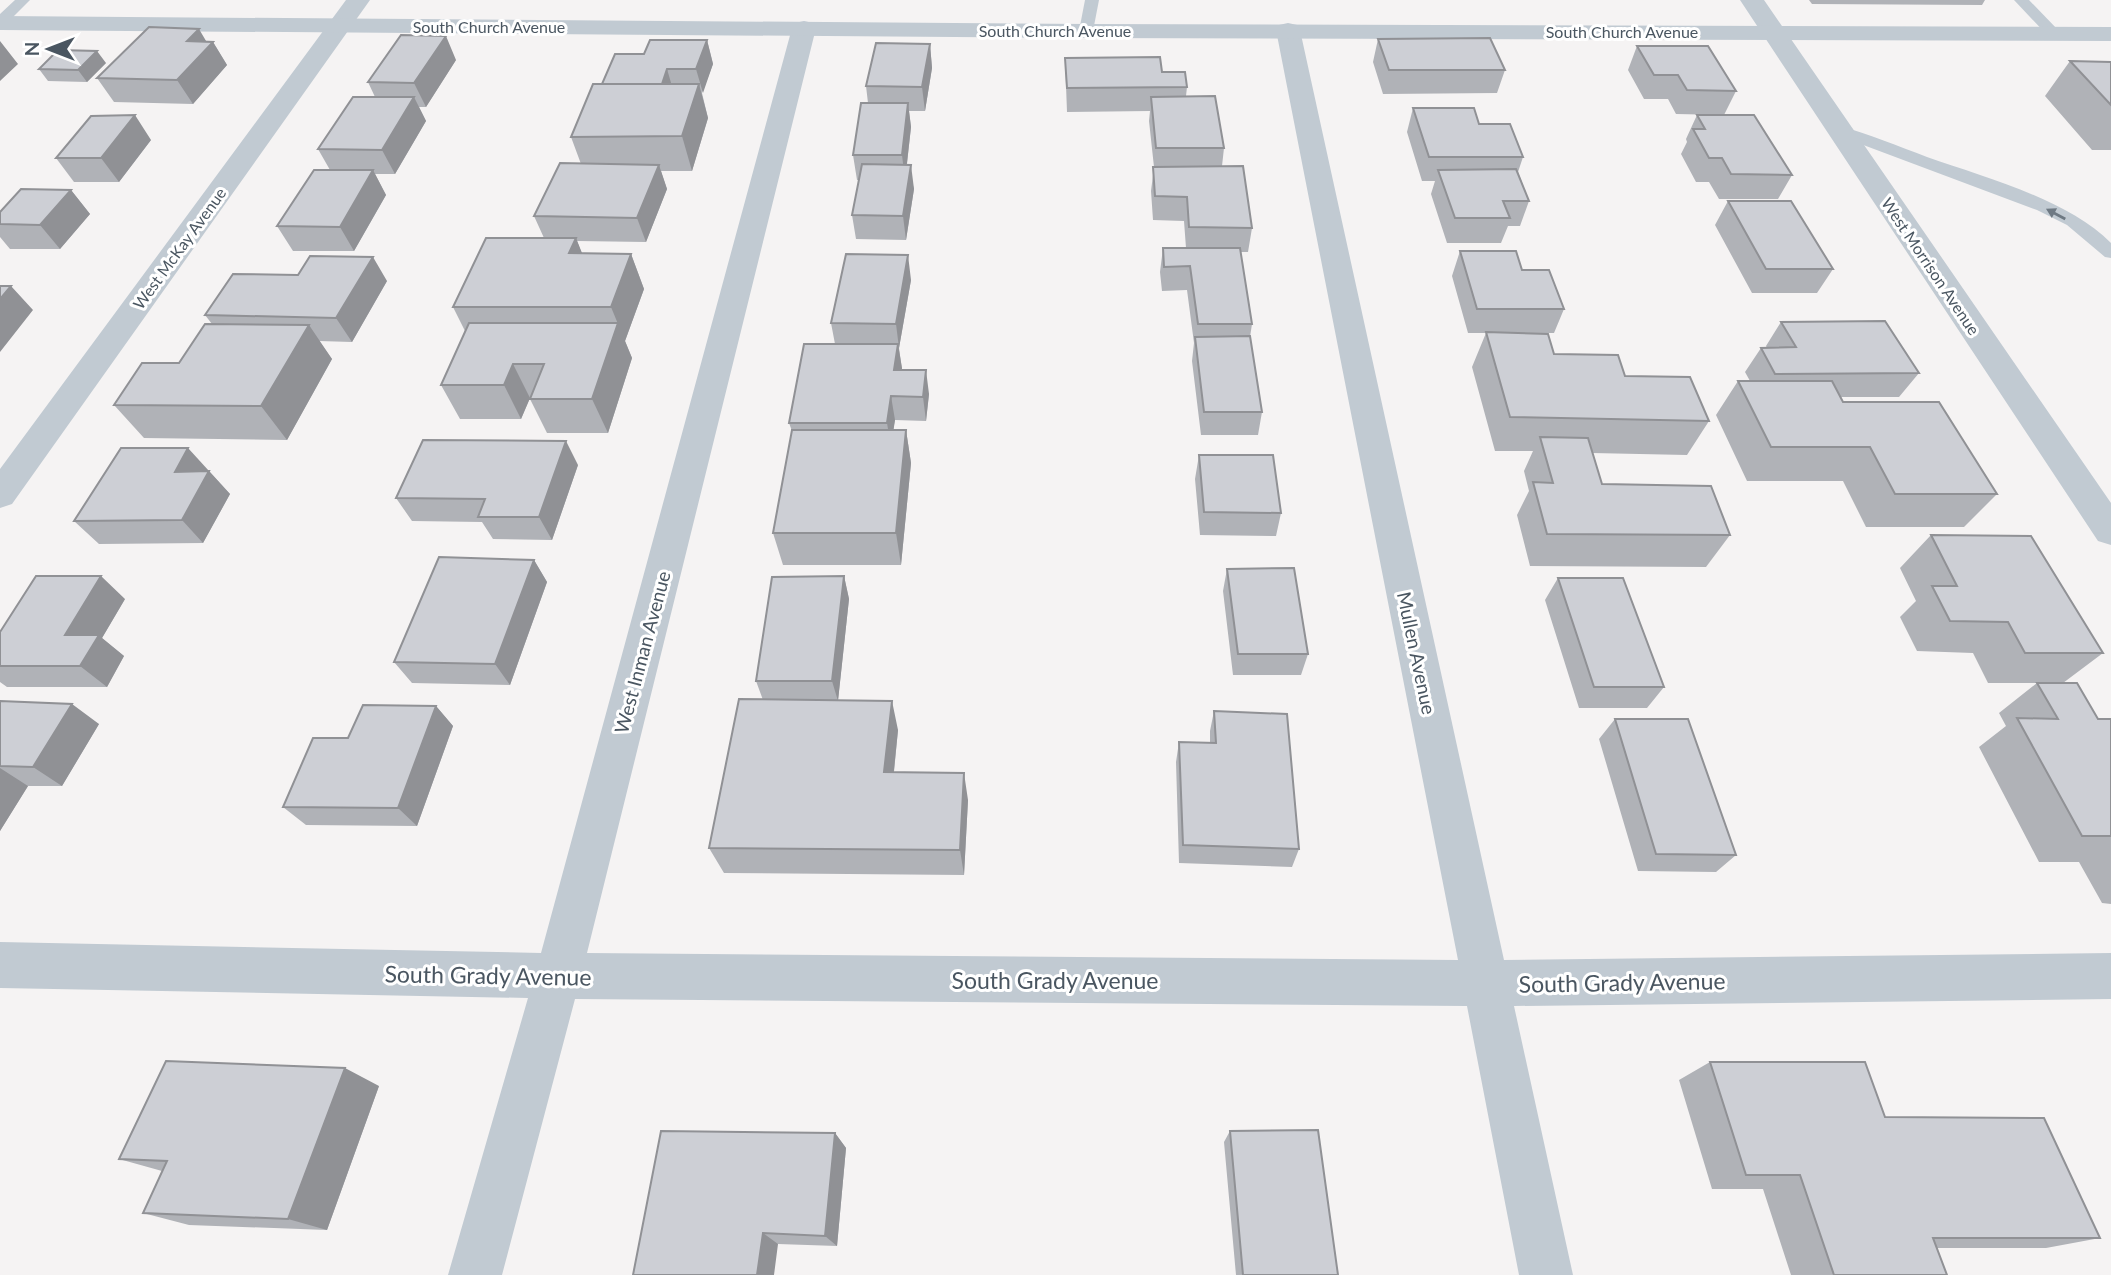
<svg xmlns="http://www.w3.org/2000/svg" width="2111" height="1275" font-family="Lato,sans-serif">
	<style>
		.lines { fill: none; stroke-linecap: round; stroke-linejoin: round }
		.service { fill: #c1cad2; fill-rule: evenodd }
		.minor { fill: #c1cad2; fill-rule: evenodd }
		.tertiary { fill: #c1cad2; fill-rule: evenodd }
		.wall { fill: #b0b2b7 }
		.shaded-wall { fill: #909195 }
		.building { fill: #cdcfd5; stroke: #909195; stroke-width: 2 }
		.oneway { fill: #6e7983 }
		.labels { text-anchor: middle; dominant-baseline: central; stroke-width: 6; stroke-linejoin: round; paint-order: stroke }
		.far-street-label { font-size: 16px; fill: #4a5661; stroke: #fff }
		.street-label { font-size: 19px; fill: #4a5661; stroke: #fff }
		.near-street-label { font-size: 23px; fill: #4a5661; stroke: #fff }
	</style>
	<rect width="100%" height="100%" fill="#f5f3f3"/>
	<g class="lines">
		<path class="service" d="M 15,0 L 30,0 L 5,25 L 0,26 L 0,14 Z
			M 1085,0 L 1099,0 L 1093,31 L 1086,35 L 1079,31 Z
			M 2014,0 L 2029,0 L 2059,31 L 2061,34 L 2059,37 L 2049,37 Z
			M 1840,126 C 1869,134 1898,146 1927,157 C 1984,177 2067,199 2111,243 L 2111,258 L 2105,257 L 2067,225 L 2037,210 L 1834,134 L 1832,131 Z"/>
		<path class="minor" d="M 346,0 L 370,0 L 12,504 L 0,508 L 0,469 Z
			M 1740,0 L 1764,0 L 2111,503 L 2111,545 L 2098,541 Z
			M 804,21 L 813,23 L 816,28 L 587,953 L 1458,960 L 1276,30 L 1279,25 L 1288,23 L 1297,25 L 1300,30 L 1504,960 L 2111,953 L 2111,999 L 1514,1006 L 1573,1275 L 1519,1275 L 1467,1006 L 575,999 L 502,1275 L 448,1275 L 528,998 L 0,988 L 0,942 L 541,953 L 792,28 L 795,23 Z"/>
		<path class="tertiary" d="M 0,16 L 1086,24 L 2111,27 L 2111,41 L 1086,38 L 0,30 Z"/>
	</g>
	<path class="wall" d="M 1809,0 L 1985,0 L 1982,5 L 1812,4 Z
		M 1378,39 L 1505,70 L 1497,93 L 1383,94 L 1373,62 Z
		M 707,40 L 713,64 L 702,93 L 708,118 L 692,171 L 661,171 L 667,189 L 646,242 L 577,241 L 582,254 L 631,254 L 644,289 L 625,341 L 632,358 L 608,433 L 547,433 L 530,399 L 530,398 L 521,419 L 460,419 L 441,385 L 465,331 L 453,307 L 544,238 L 534,216 L 581,164 L 571,137 L 602,84 L 644,54 Z
		M 206,41 L 213,42 L 227,65 L 193,104 L 114,102 L 97,78 Z
		M 930,44 L 932,68 L 925,111 L 909,111 L 911,127 L 907,164 L 914,189 L 906,240 L 856,239 L 852,215 L 859,180 L 857,180 L 853,155 L 868,103 L 866,86 Z
		M 1637,46 L 1736,91 L 1724,115 L 1676,114 L 1668,99 L 1644,99 L 1628,70 Z
		M 1065,58 L 1162,72 L 1187,87 L 1186,96 L 1224,148 L 1222,166 L 1252,228 L 1248,252 L 1240,252 L 1252,324 L 1250,337 L 1262,412 L 1258,435 L 1201,435 L 1192,361 L 1194,343 L 1187,290 L 1162,291 L 1160,272 L 1163,248 L 1186,248 L 1184,221 L 1153,220 L 1151,191 L 1154,167 L 1149,121 L 1150,111 L 1067,112 Z
		M 456,60 L 426,107 L 419,107 L 426,121 L 395,174 L 375,174 L 386,195 L 354,251 L 293,251 L 277,226 L 330,170 L 318,149 L 375,97 L 368,82 Z
		M 2070,61 L 2111,62 L 2111,150 L 2092,150 L 2045,96 Z
		M 106,63 L 87,82 L 48,81 L 39,69 Z
		M 1413,108 L 1479,124 L 1523,157 L 1518,172 L 1529,201 L 1520,226 L 1508,226 L 1501,243 L 1447,243 L 1431,194 L 1435,181 L 1422,181 L 1407,132 Z
		M 1697,115 L 1792,175 L 1778,199 L 1719,199 L 1709,182 L 1696,182 L 1681,154 L 1687,142 L 1686,139 Z
		M 151,140 L 119,182 L 74,182 L 56,158 Z
		M 71,190 L 90,214 L 60,249 L 10,249 L 0,237 L 0,212 Z
		M 1728,201 L 1833,269 L 1817,293 L 1752,293 L 1715,225 Z
		M 1460,251 L 1522,270 L 1564,309 L 1554,333 L 1530,333 L 1554,354 L 1625,376 L 1709,421 L 1687,455 L 1592,453 L 1602,484 L 1730,535 L 1706,567 L 1530,566 L 1517,515 L 1529,491 L 1524,471 L 1533,451 L 1495,451 L 1472,367 L 1486,333 L 1468,333 L 1452,276 Z
		M 911,280 L 899,348 L 902,370 L 929,394 L 926,421 L 895,420 L 893,430 L 906,430 L 911,463 L 901,565 L 783,565 L 773,533 L 792,431 L 789,423 L 835,344 L 831,323 Z
		M 387,281 L 352,342 L 319,341 L 332,359 L 287,440 L 144,438 L 114,405 L 179,363 L 212,324 L 205,315 Z
		M 1781,322 L 1919,373 L 1899,397 L 1841,397 L 1843,402 L 1997,494 L 1964,527 L 1866,527 L 1843,481 L 1747,481 L 1716,415 L 1738,381 L 1750,381 L 1745,372 L 1761,348 L 1767,348 L 1766,346 Z
		M 1199,455 L 1281,513 L 1276,536 L 1200,535 L 1195,479 Z
		M 578,465 L 552,540 L 493,539 L 482,522 L 412,521 L 396,498 Z
		M 209,471 L 230,494 L 203,543 L 99,544 L 74,521 Z
		M 1931,535 L 2103,653 L 2063,683 L 2098,719 L 2111,719 L 2111,904 L 2102,903 L 2079,862 L 2039,862 L 1979,747 L 2006,726 L 1999,713 L 2037,683 L 1988,683 L 1973,653 L 1917,651 L 1900,617 L 1916,601 L 1900,568 Z
		M 534,560 L 547,582 L 510,685 L 412,683 L 394,662 Z
		M 1227,569 L 1308,654 L 1301,675 L 1233,675 L 1223,591 Z
		M 844,576 L 849,599 L 838,700 L 898,730 L 894,772 L 968,800 L 964,875 L 724,873 L 709,848 L 763,700 L 756,681 Z
		M 1558,578 L 1664,687 L 1647,708 L 1579,708 L 1545,600 Z
		M 125,599 L 102,638 L 124,656 L 107,687 L 7,687 L 0,682 L 0,632 Z
		M 0,701 L 99,724 L 62,786 L 28,786 L 0,831 Z
		M 436,706 L 453,726 L 417,826 L 306,825 L 283,807 L 348,738 Z
		M 1214,711 L 1299,849 L 1292,867 L 1179,863 L 1176,762 L 1179,742 L 1210,743 L 1210,731 Z
		M 1615,719 L 1736,855 L 1716,872 L 1638,871 L 1599,739 Z
		M 1710,1062 L 1885,1117 L 2100,1238 L 2046,1248 L 1937,1248 L 1947,1275 L 1791,1275 L 1763,1189 L 1712,1189 L 1679,1080 Z
		M 379,1086 L 327,1230 L 189,1225 L 143,1213 L 162,1171 L 119,1159 Z
		M 1230,1131 L 1338,1275 L 1236,1275 L 1224,1142 Z
		M 835,1133 L 846,1148 L 837,1246 L 778,1244 L 633,1275 Z"/>
	<path class="shaded-wall" d="M 199,29 L 209,46 L 213,42 L 227,65 L 193,104 L 177,80 L 187,41 Z
		M 446,36 L 456,60 L 426,107 L 414,83 Z
		M 707,40 L 713,64 L 703,93 L 696,69 Z
		M 0,41 L 18,64 L 0,81 Z
		M 930,44 L 932,68 L 925,111 L 922,87 Z
		M 97,51 L 106,63 L 87,82 L 78,70 Z
		M 667,69 L 674,93 L 662,84 Z
		M 699,84 L 708,118 L 692,171 L 682,136 Z
		M 414,97 L 426,121 L 395,174 L 382,150 Z
		M 908,103 L 911,127 L 905,180 L 902,155 Z
		M 135,115 L 151,140 L 119,182 L 101,158 Z
		M 659,165 L 667,189 L 646,242 L 637,218 Z
		M 911,165 L 914,189 L 906,240 L 903,216 Z
		M 373,170 L 386,195 L 354,251 L 340,227 Z
		M 71,190 L 90,214 L 60,249 L 40,225 Z
		M 576,238 L 590,273 L 569,253 Z
		M 631,254 L 644,289 L 625,341 L 632,358 L 608,433 L 592,399 L 618,324 L 611,307 Z
		M 908,255 L 911,280 L 899,348 L 896,324 Z
		M 373,257 L 387,281 L 352,342 L 336,318 Z
		M 11,286 L 33,310 L 0,352 L 0,299 Z
		M 309,325 L 332,359 L 287,440 L 261,406 Z
		M 898,344 L 902,368 L 898,394 L 894,370 Z
		M 513,364 L 530,398 L 521,419 L 504,385 Z
		M 926,370 L 929,394 L 926,421 L 923,397 Z
		M 891,396 L 895,420 L 891,447 L 887,423 Z
		M 906,430 L 911,463 L 901,565 L 896,533 Z
		M 566,441 L 578,465 L 552,540 L 539,517 Z
		M 188,448 L 209,471 L 175,472 Z
		M 209,471 L 230,494 L 203,543 L 182,520 Z
		M 534,560 L 547,582 L 510,685 L 495,664 Z
		M 101,576 L 125,599 L 102,638 L 124,656 L 107,687 L 80,666 L 65,635 Z
		M 844,576 L 849,599 L 838,701 L 832,681 Z
		M 892,701 L 898,730 L 891,799 L 884,772 Z
		M 72,704 L 99,724 L 62,786 L 33,767 Z
		M 436,706 L 453,726 L 417,826 L 398,808 Z
		M 0,768 L 28,786 L 0,831 Z
		M 964,773 L 968,800 L 964,875 L 960,850 Z
		M 345,1068 L 379,1086 L 327,1230 L 288,1219 Z
		M 835,1133 L 846,1148 L 837,1246 L 825,1236 Z
		M 763,1233 L 778,1244 L 774,1275 L 757,1275 Z"/>
	<path class="building" d="M 149,27 L 199,29 L 187,41 L 213,42 L 177,80 L 97,78 Z
		M 401,35 L 446,36 L 414,83 L 368,82 Z
		M 1490,38 L 1505,70 L 1389,70 L 1378,39 Z
		M 650,40 L 707,40 L 696,69 L 667,69 L 662,84 L 602,84 L 615,54 L 644,54 Z
		M 876,43 L 930,44 L 922,87 L 866,86 Z
		M 1637,46 L 1708,46 L 1736,91 L 1687,90 L 1678,75 L 1654,75 Z
		M 58,50 L 97,51 L 78,70 L 39,69 Z
		M 1160,57 L 1162,72 L 1185,72 L 1187,87 L 1067,88 L 1065,58 Z
		M 2070,61 L 2111,62 L 2111,105 Z
		M 593,84 L 699,84 L 682,136 L 571,137 Z
		M 1215,96 L 1224,148 L 1156,148 L 1151,97 Z
		M 353,97 L 414,97 L 382,150 L 318,149 Z
		M 861,103 L 908,103 L 902,155 L 853,155 Z
		M 1413,108 L 1474,108 L 1479,124 L 1510,124 L 1523,157 L 1429,157 Z
		M 135,115 L 101,158 L 56,158 L 91,116 Z
		M 1697,115 L 1754,115 L 1792,175 L 1731,174 L 1722,158 L 1709,158 L 1693,129 L 1705,129 Z
		M 560,163 L 659,165 L 637,218 L 534,216 Z
		M 862,164 L 911,165 L 903,216 L 852,215 Z
		M 1243,166 L 1252,228 L 1189,227 L 1187,197 L 1155,196 L 1153,167 Z
		M 1516,169 L 1529,201 L 1503,201 L 1510,218 L 1455,218 L 1438,170 Z
		M 314,170 L 373,170 L 340,227 L 277,226 Z
		M 21,189 L 71,190 L 40,225 L 0,224 L 0,212 Z
		M 1728,201 L 1791,201 L 1833,269 L 1766,269 Z
		M 486,238 L 576,238 L 569,253 L 631,254 L 611,307 L 453,307 Z
		M 1163,248 L 1240,248 L 1252,324 L 1198,324 L 1190,266 L 1164,267 Z
		M 1460,251 L 1516,251 L 1522,270 L 1549,270 L 1564,309 L 1477,309 Z
		M 846,254 L 908,255 L 896,324 L 831,323 Z
		M 310,256 L 373,257 L 336,318 L 205,315 L 233,274 L 298,275 Z
		M 0,286 L 11,286 L 0,299 Z
		M 1885,321 L 1919,373 L 1775,374 L 1761,348 L 1796,347 L 1781,322 Z
		M 469,323 L 618,323 L 592,399 L 530,399 L 544,364 L 513,364 L 504,385 L 441,385 Z
		M 205,324 L 309,325 L 261,406 L 114,405 L 142,363 L 179,363 Z
		M 1486,332 L 1548,334 L 1554,354 L 1618,355 L 1625,376 L 1690,377 L 1709,421 L 1510,417 Z
		M 1250,336 L 1262,412 L 1204,412 L 1195,337 Z
		M 804,344 L 898,344 L 894,370 L 926,370 L 923,397 L 891,396 L 887,423 L 789,423 Z
		M 1738,381 L 1832,381 L 1843,402 L 1939,402 L 1997,494 L 1895,494 L 1870,447 L 1771,447 Z
		M 792,430 L 906,430 L 896,533 L 773,533 Z
		M 1540,437 L 1588,438 L 1602,484 L 1711,486 L 1730,535 L 1547,534 L 1533,482 L 1553,483 Z
		M 423,440 L 566,441 L 539,517 L 478,517 L 485,499 L 396,498 Z
		M 121,448 L 188,448 L 175,472 L 209,471 L 182,520 L 74,521 Z
		M 1199,455 L 1273,455 L 1281,513 L 1204,512 Z
		M 1931,535 L 2031,536 L 2103,653 L 2025,653 L 2008,622 L 1950,621 L 1932,586 L 1957,586 Z
		M 439,557 L 534,560 L 495,664 L 394,662 Z
		M 1294,568 L 1308,654 L 1238,654 L 1227,569 Z
		M 36,576 L 101,576 L 65,635 L 99,635 L 80,666 L 0,666 L 0,632 Z
		M 844,576 L 832,681 L 756,681 L 772,577 Z
		M 1558,578 L 1623,578 L 1664,687 L 1594,687 Z
		M 2037,683 L 2077,683 L 2098,719 L 2111,719 L 2111,836 L 2082,836 L 2017,718 L 2058,719 Z
		M 739,699 L 892,701 L 884,772 L 964,773 L 960,850 L 709,848 Z
		M 0,701 L 72,704 L 33,767 L 0,766 Z
		M 363,705 L 436,706 L 398,808 L 283,807 L 313,738 L 348,738 Z
		M 1214,711 L 1287,714 L 1299,849 L 1183,845 L 1179,742 L 1216,743 Z
		M 1615,719 L 1688,719 L 1736,855 L 1656,854 Z
		M 166,1061 L 345,1068 L 288,1219 L 143,1213 L 167,1161 L 119,1159 Z
		M 1710,1062 L 1865,1062 L 1885,1117 L 2044,1118 L 2100,1238 L 1933,1238 L 1947,1275 L 1834,1275 L 1800,1175 L 1746,1175 Z
		M 1318,1130 L 1338,1275 L 1243,1275 L 1230,1131 Z
		M 661,1131 L 835,1133 L 825,1236 L 763,1233 L 757,1275 L 633,1275 Z"/>
	<defs><path id="oneway-solid" d="M-6-.8H1V-3.2L6.5 0L1 3.2V.8H-6Z" transform="scale(1.75)"/></defs>
	<use class="oneway" href="#oneway-solid" transform="translate(2056 214) rotate(-152)"/>
	<g class="labels">
		<g class="far-street-label">
			<text x="489" y="26">South Church Avenue</text>
			<text x="1055" y="30">South Church Avenue</text>
			<text x="1622" y="31">South Church Avenue</text>
			<text transform="translate(179 248) rotate(-54)">West McKay Avenue</text>
			<text transform="translate(1931 266) rotate(56)">West Morrison Avenue</text>
		</g>
		<g class="street-label">
			<text transform="translate(642 652) rotate(-75)">West Inman Avenue</text>
			<text transform="translate(1417 653) rotate(78)">Mullen Avenue</text>
		</g>
		<g class="near-street-label">
			<text transform="translate(488 975) rotate(1)">South Grady Avenue</text>
			<text x="1055" y="980">South Grady Avenue</text>
			<text transform="translate(1622 982) rotate(-1)">South Grady Avenue</text>
		</g>
	</g>
	<g transform="translate(49 49) rotate(270)" stroke="#ffffff" stroke-width="5" paint-order="stroke">
	<path d="M0-5L12 26L0 18L-12 26Z" fill="#4a5661"/>
	<text y="-10" font-size="19" font-weight="bold" text-anchor="middle" fill="#4a5661">N</text>
	</g>
</svg>
